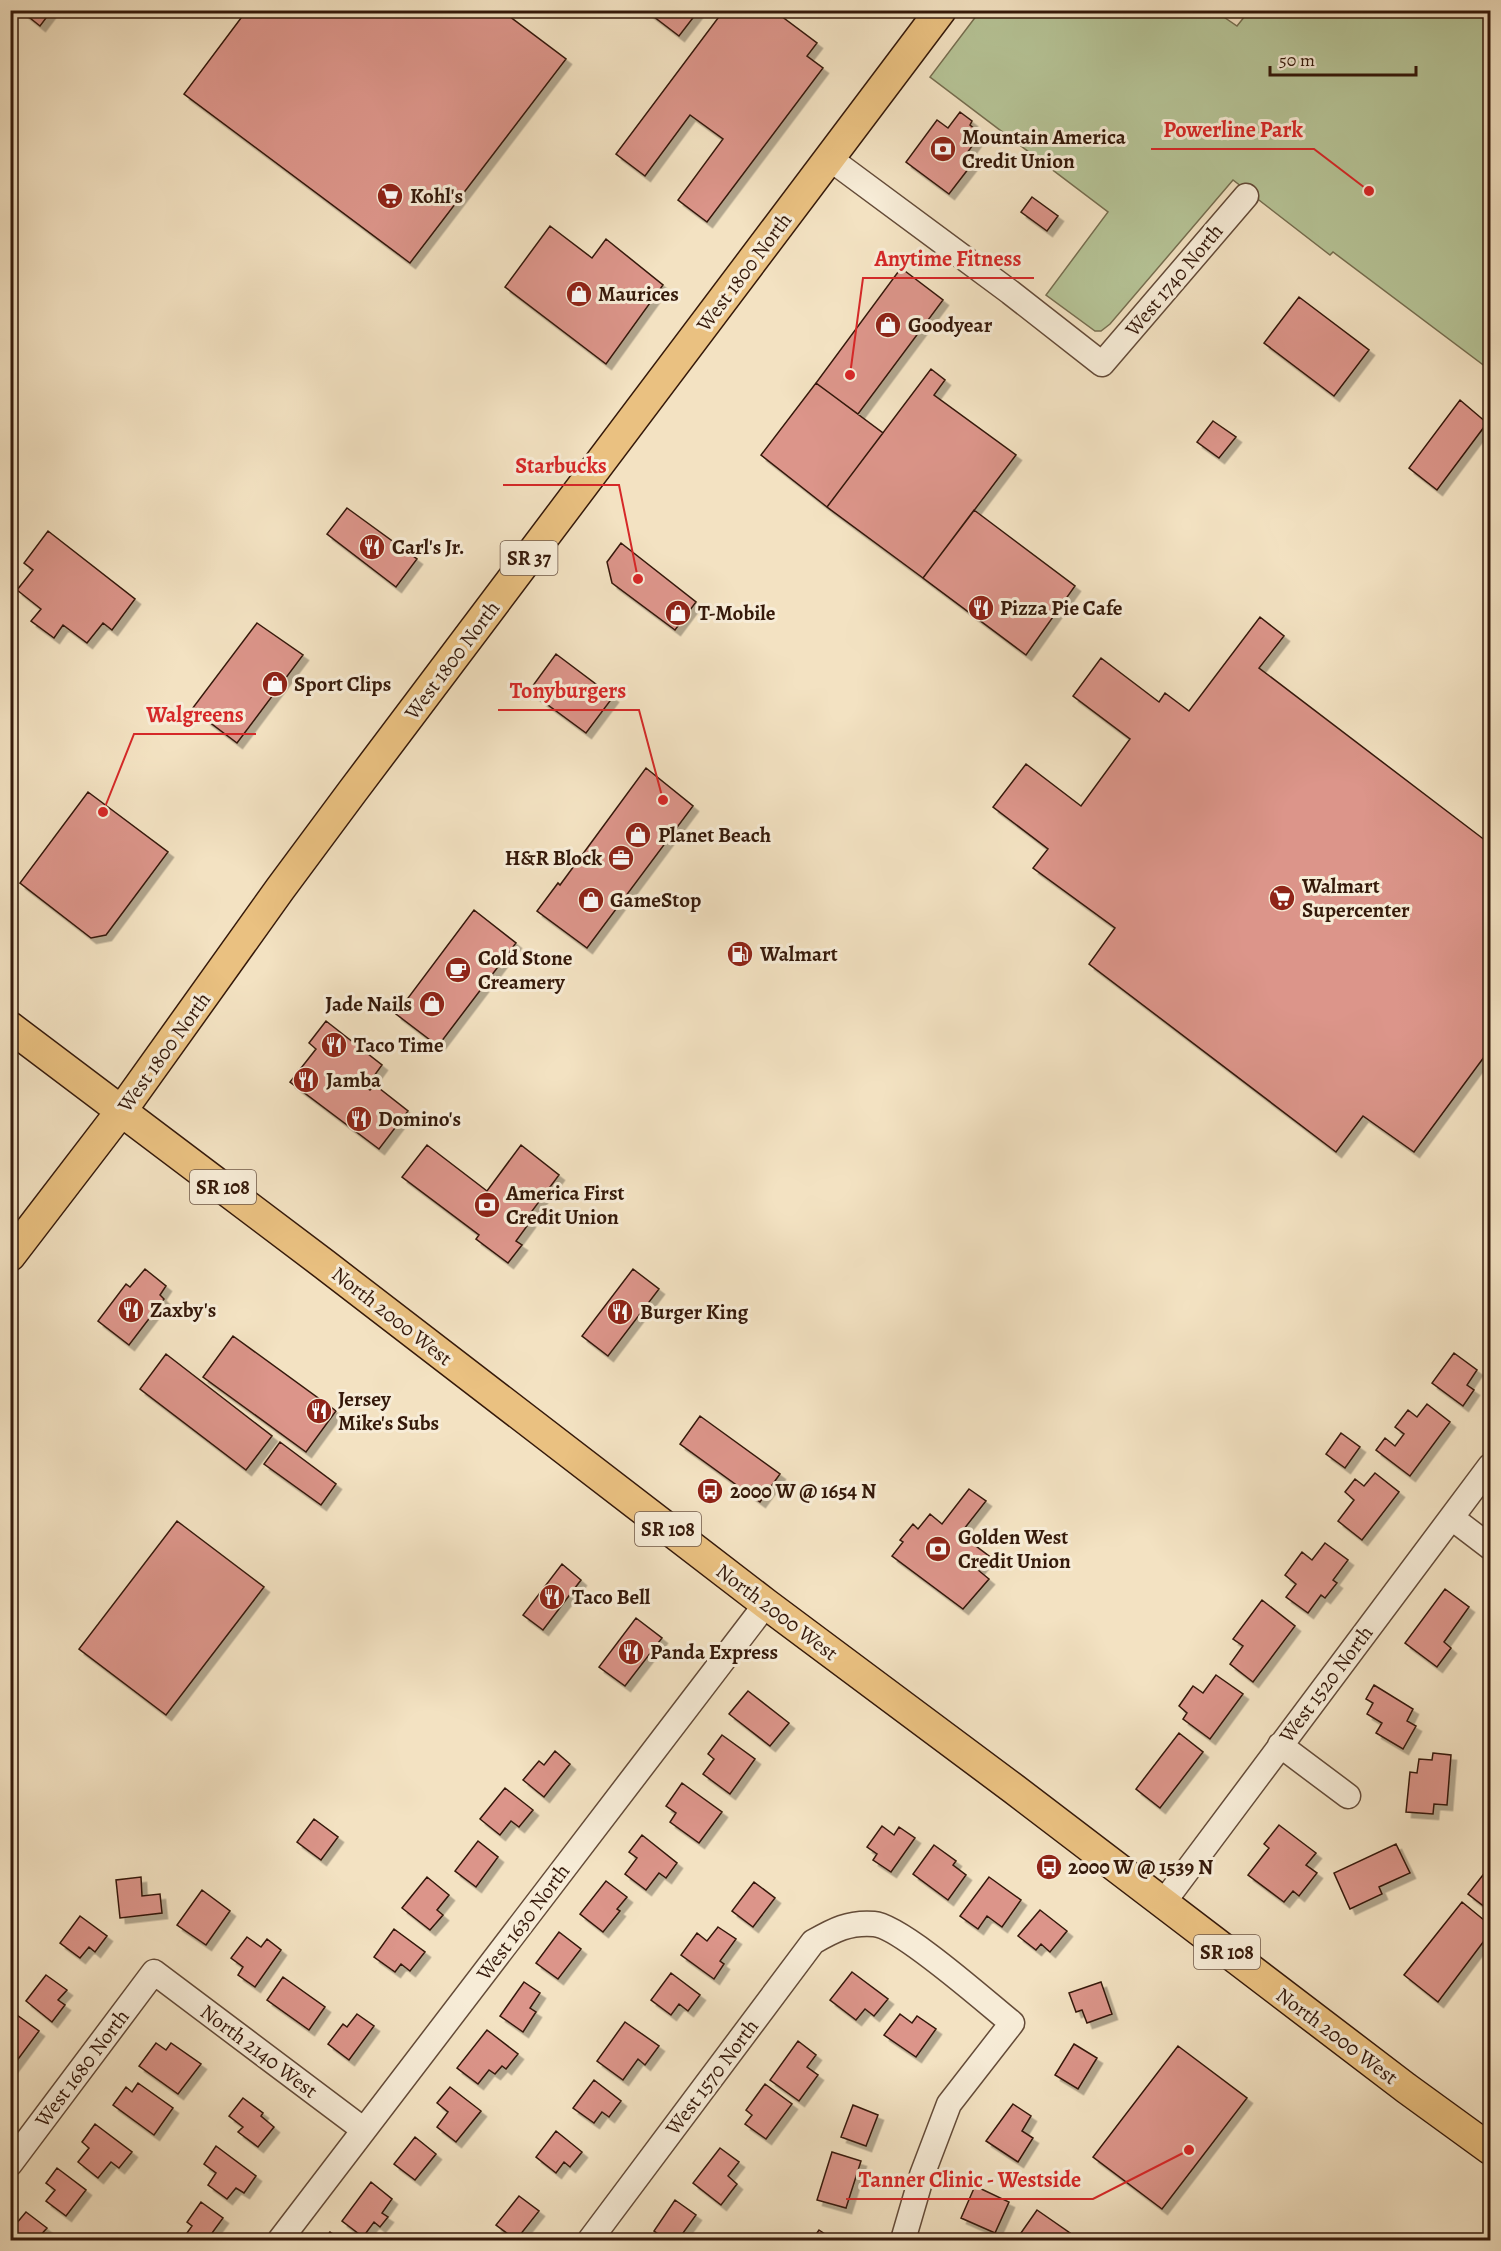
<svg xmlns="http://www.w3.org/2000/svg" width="1501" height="2251" font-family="Alegreya,serif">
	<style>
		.green { fill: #b6c497; stroke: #766e50; stroke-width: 1.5 }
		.building { fill: #dc958a; stroke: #35190a; stroke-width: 1.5; filter: url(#shadow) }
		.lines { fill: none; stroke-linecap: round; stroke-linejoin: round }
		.minor-casing { stroke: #644b38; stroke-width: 27 }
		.major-casing { stroke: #35190a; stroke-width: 33 }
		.minor { stroke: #f7ecd7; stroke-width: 24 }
		.major { stroke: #eac181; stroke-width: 30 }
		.labels { text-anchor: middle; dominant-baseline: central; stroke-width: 6; stroke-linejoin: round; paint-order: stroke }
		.shield { fill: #f7ecd7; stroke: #6f5848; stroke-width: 1.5 }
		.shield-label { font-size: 20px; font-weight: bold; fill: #35190a }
		.poi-label { font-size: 21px; font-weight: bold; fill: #35190a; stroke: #f7ecd7; text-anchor: start }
		.street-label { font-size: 21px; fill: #35190a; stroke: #f7ecd7 }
		.leader { fill: none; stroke: #d62828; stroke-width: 2 }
		.callout-dot { fill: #d62828; stroke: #f7ecd7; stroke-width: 2 }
		.callout-label { font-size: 22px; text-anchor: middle; font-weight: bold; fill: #d62828; stroke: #f7ecd7; stroke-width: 6; stroke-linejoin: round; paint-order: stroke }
	</style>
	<defs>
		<filter id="shadow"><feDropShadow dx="5.5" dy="5.5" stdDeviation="0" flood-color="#0004"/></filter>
	</defs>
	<rect width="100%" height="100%" fill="#f3e2c2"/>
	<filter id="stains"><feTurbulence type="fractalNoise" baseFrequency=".00333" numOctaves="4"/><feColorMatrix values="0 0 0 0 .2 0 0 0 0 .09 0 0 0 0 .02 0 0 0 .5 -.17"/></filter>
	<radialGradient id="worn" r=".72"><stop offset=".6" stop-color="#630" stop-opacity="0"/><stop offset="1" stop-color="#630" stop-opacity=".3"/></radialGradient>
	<path class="green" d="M 980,11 L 1215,11 L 1237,26 L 1249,11 L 1490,11 L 1490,370 L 1333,252 L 1330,255 L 1233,180 L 1110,324 L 1101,331 L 1095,331 L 1046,295 L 1108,212 L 930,77 Z"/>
	<path class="building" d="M 20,10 L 52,10 L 40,26 Z
		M 247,10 L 489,10 L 493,13 L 495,10 L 501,10 L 566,59 L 410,263 L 184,94 Z
		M 645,10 L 699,10 L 679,36 Z
		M 724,10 L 773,10 L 817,43 L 807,56 L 823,68 L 707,222 L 678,200 L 723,139 L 690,115 L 645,176 L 616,154 Z
		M 960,112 L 972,121 L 970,125 L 976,130 L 971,137 L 976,141 L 964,157 L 972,164 L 949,194 L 906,162 L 937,120 L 948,128 Z
		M 1032,197 L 1058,216 L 1047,231 L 1021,212 Z
		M 550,226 L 592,258 L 606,239 L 663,285 L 606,364 L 505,287 Z
		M 901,268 L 943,300 L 858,414 L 816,383 Z
		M 1299,297 L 1369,350 L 1334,396 L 1264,343 Z
		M 931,369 L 945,380 L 934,395 L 1016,455 L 923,578 L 827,507 Z
		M 816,383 L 883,433 L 827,507 L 761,455 Z
		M 1460,400 L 1487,423 L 1437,490 L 1409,468 Z
		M 1213,421 L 1236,437 L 1219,458 L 1197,442 Z
		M 347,508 L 417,559 L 396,587 L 327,534 Z
		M 974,510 L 1075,586 L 1026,655 L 923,578 Z
		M 48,531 L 135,599 L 112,630 L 103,623 L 87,643 L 63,625 L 54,638 L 31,621 L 41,609 L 17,590 L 33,570 L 24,563 Z
		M 621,543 L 696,602 L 675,630 L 612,583 L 607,562 Z
		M 1260,617 L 1284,636 L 1259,668 L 1490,844 L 1490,1049 L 1414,1152 L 1363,1116 L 1336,1152 L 1089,964 L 1115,928 L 1033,868 L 1048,849 L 993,807 L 1026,764 L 1081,806 L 1130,739 L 1073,696 L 1101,658 L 1159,702 L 1165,693 L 1189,711 Z
		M 257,623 L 303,655 L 237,743 L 192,709 Z
		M 556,654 L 613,697 L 586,733 L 529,691 Z
		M 646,768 L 693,806 L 587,948 L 537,911 L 558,883 L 560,885 Z
		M 88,792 L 168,852 L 106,935 L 91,938 L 20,883 Z
		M 474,910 L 516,943 L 438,1046 L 396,1014 Z
		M 326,1021 L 382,1065 L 366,1087 L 370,1090 L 375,1085 L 408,1111 L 379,1149 L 290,1082 L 316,1049 L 309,1043 Z
		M 427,1145 L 487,1191 L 521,1145 L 559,1175 L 526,1219 L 530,1222 L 516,1241 L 522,1245 L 508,1263 L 476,1239 L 479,1235 L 402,1177 Z
		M 145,1269 L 166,1286 L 160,1295 L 164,1299 L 129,1345 L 98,1321 L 126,1284 L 130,1287 Z
		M 633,1269 L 659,1289 L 608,1356 L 582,1336 Z
		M 233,1336 L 336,1411 L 306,1452 L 203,1377 Z
		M 1454,1353 L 1477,1370 L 1467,1385 L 1474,1390 L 1463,1406 L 1432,1383 Z
		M 166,1354 L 272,1436 L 246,1470 L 140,1389 Z
		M 1427,1404 L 1450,1422 L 1410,1476 L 1376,1450 L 1385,1438 L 1395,1446 L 1404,1434 L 1395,1427 L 1408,1410 L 1417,1417 Z
		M 700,1416 L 780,1474 L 760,1502 L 680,1444 Z
		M 1341,1433 L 1360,1447 L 1345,1468 L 1326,1454 Z
		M 280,1442 L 336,1484 L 321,1505 L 264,1464 Z
		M 1375,1473 L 1399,1492 L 1362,1540 L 1338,1521 L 1354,1500 L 1345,1492 L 1355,1479 L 1364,1486 Z
		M 969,1489 L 986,1501 L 960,1534 L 989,1556 L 978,1570 L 989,1579 L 963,1609 L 892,1556 L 903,1542 L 900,1540 L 913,1524 L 918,1529 L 930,1514 L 942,1524 Z
		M 177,1521 L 264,1587 L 166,1715 L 79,1649 Z
		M 1325,1543 L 1348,1560 L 1333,1580 L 1337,1583 L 1325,1598 L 1321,1595 L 1308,1613 L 1286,1597 L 1296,1584 L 1285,1575 L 1302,1552 L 1312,1560 Z
		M 562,1564 L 581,1580 L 543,1630 L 523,1615 Z
		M 1445,1589 L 1469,1607 L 1444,1642 L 1451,1648 L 1437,1667 L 1405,1643 Z
		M 1262,1600 L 1295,1626 L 1253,1682 L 1230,1664 L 1243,1646 L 1233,1639 Z
		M 636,1618 L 662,1638 L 625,1686 L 599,1667 Z
		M 1216,1675 L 1243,1694 L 1210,1739 L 1183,1719 L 1187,1713 L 1179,1706 L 1193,1686 L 1203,1693 Z
		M 1374,1685 L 1413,1709 L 1407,1721 L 1416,1726 L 1403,1749 L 1376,1733 L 1382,1723 L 1367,1714 L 1373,1703 L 1366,1699 Z
		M 748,1691 L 789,1723 L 770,1746 L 729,1714 Z
		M 1179,1733 L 1203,1752 L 1160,1808 L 1136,1789 Z
		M 722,1735 L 755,1759 L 730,1794 L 703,1774 L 714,1759 L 708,1754 Z
		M 555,1751 L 570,1764 L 544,1797 L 523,1780 L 539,1761 L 544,1765 Z
		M 1433,1753 L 1451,1755 L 1447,1805 L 1434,1804 L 1433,1814 L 1406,1812 L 1410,1772 L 1417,1773 L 1419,1759 L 1432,1760 Z
		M 682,1783 L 722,1812 L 699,1843 L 670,1822 L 676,1813 L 666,1806 Z
		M 505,1788 L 533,1810 L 519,1827 L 511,1821 L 500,1835 L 480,1819 Z
		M 314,1819 L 338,1837 L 321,1860 L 297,1842 Z
		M 1279,1825 L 1316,1853 L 1306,1865 L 1317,1873 L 1299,1896 L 1293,1891 L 1284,1902 L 1248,1875 L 1269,1848 L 1264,1844 Z
		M 882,1826 L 894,1835 L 899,1827 L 915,1838 L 891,1872 L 873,1860 L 877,1854 L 867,1847 Z
		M 642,1835 L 677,1863 L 666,1878 L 659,1873 L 646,1890 L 625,1874 L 637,1858 L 629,1852 Z
		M 478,1841 L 498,1857 L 476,1887 L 455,1871 Z
		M 1396,1844 L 1410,1873 L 1379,1887 L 1382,1894 L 1350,1909 L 1334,1873 Z
		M 934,1845 L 956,1861 L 953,1865 L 966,1875 L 948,1900 L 913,1874 Z
		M 1490,1866 L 1490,1911 L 1468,1894 Z
		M 141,1877 L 142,1896 L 160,1894 L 162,1913 L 120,1918 L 116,1880 Z
		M 427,1877 L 449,1895 L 437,1910 L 443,1915 L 430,1930 L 402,1908 Z
		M 989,1877 L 1021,1900 L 1002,1927 L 987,1916 L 978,1929 L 960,1916 Z
		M 606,1881 L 627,1897 L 617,1909 L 620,1911 L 603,1932 L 580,1914 Z
		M 754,1882 L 775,1898 L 753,1927 L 732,1911 Z
		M 202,1890 L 230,1911 L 206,1945 L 177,1925 Z
		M 1462,1902 L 1490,1925 L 1490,1933 L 1438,2002 L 1404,1975 Z
		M 1040,1910 L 1067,1931 L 1050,1952 L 1041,1944 L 1036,1950 L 1018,1936 Z
		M 80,1916 L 107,1936 L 95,1952 L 89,1947 L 80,1958 L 60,1943 Z
		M 718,1927 L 736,1939 L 720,1961 L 724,1964 L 714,1979 L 681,1955 L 697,1933 L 707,1941 Z
		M 394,1929 L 425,1952 L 410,1971 L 401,1964 L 395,1972 L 374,1957 Z
		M 559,1932 L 581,1949 L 558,1979 L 536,1963 Z
		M 247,1937 L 261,1947 L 267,1939 L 281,1950 L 255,1987 L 238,1975 L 243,1967 L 231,1958 Z
		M 852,1972 L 888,1999 L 874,2016 L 865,2009 L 856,2020 L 830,2000 Z
		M 671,1973 L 700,1995 L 688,2011 L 679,2004 L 671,2015 L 651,2000 Z
		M 46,1975 L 67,1990 L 58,2000 L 65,2005 L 52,2022 L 26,2001 Z
		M 283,1977 L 325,2007 L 309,2030 L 267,2000 Z
		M 524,1982 L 540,1993 L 530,2008 L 536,2012 L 523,2032 L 500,2016 Z
		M 1101,1982 L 1112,2014 L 1087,2023 L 1082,2010 L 1076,2012 L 1069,1993 Z
		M 10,2010 L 39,2031 L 10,2070 Z
		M 357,2014 L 374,2026 L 349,2060 L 328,2044 L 343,2024 L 347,2027 Z
		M 900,2014 L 912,2023 L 917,2016 L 936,2029 L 916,2057 L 884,2035 Z
		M 625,2022 L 659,2046 L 645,2065 L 638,2059 L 623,2080 L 597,2061 Z
		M 487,2030 L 518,2054 L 506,2069 L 502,2066 L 495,2074 L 489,2070 L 478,2084 L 457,2068 Z
		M 798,2041 L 816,2055 L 807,2067 L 818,2075 L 799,2101 L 770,2080 Z
		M 156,2043 L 166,2050 L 171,2043 L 201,2064 L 178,2094 L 139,2066 Z
		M 1074,2044 L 1097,2058 L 1078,2089 L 1055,2075 Z
		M 1178,2046 L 1247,2098 L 1162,2209 L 1093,2157 Z
		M 594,2080 L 621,2101 L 609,2117 L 602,2112 L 594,2123 L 573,2108 Z
		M 138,2083 L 173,2108 L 154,2135 L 113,2105 L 126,2087 L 132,2092 Z
		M 765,2084 L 792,2104 L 766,2139 L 745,2124 L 752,2115 L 746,2110 Z
		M 450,2087 L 481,2111 L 456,2142 L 437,2127 L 448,2112 L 437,2103 Z
		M 243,2098 L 263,2113 L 261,2116 L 274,2127 L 258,2147 L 238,2132 L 243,2127 L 229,2116 Z
		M 1013,2104 L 1031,2116 L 1022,2131 L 1033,2138 L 1018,2162 L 986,2141 Z
		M 853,2105 L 878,2115 L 866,2146 L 841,2137 Z
		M 95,2124 L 132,2152 L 119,2168 L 111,2162 L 98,2178 L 78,2162 L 89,2148 L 82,2142 Z
		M 556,2131 L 582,2152 L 570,2167 L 564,2162 L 556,2173 L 536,2157 Z
		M 415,2137 L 436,2154 L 415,2180 L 394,2164 Z
		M 216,2146 L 256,2176 L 244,2193 L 236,2188 L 227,2199 L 208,2185 L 216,2173 L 204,2164 Z
		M 720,2148 L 739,2162 L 728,2176 L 737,2184 L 721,2205 L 693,2183 Z
		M 832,2152 L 861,2161 L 846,2208 L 817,2200 Z
		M 57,2168 L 86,2190 L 66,2216 L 46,2201 L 55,2190 L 46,2183 Z
		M 371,2182 L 392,2199 L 382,2213 L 388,2217 L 380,2227 L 374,2222 L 363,2237 L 342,2221 Z
		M 975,2186 L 1009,2202 L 995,2233 L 961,2218 Z
		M 519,2196 L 539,2211 L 516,2240 L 496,2225 Z
		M 675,2200 L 696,2215 L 678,2240 L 667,2240 L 654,2231 Z
		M 201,2202 L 223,2218 L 207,2240 L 182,2240 L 192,2226 L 187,2222 Z
		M 1037,2210 L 1070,2233 L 1065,2240 L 1016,2240 Z
		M 26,2212 L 47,2228 L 39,2237 L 43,2240 L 10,2240 L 10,2231 Z
		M 819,2230 L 834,2240 L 812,2240 Z
		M 330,2232 L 342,2240 L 324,2240 Z"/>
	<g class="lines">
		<g class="minor-casing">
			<path id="minor" d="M 829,158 L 1010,292 L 1102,364 L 1246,196
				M 1452,1518 L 1490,1547
				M 1280,1745 L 1348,1796
				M 1163,1903 L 1490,1466
				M 10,2164 L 154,1972 L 364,2130
				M 280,2240 L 766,1604
				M 590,2240 L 813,1942 C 834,1930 849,1922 874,1924 C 901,1926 987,2003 1012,2023 L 949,2104 L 922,2175 L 903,2240"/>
		</g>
		<g class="major-casing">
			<path id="major" d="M 10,1027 L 324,1264 L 766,1604 L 1014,1789 L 1406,2088 L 1490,2149
				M 10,1256 L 122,1110 L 280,889 L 352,792 L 941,10"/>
		</g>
		<use href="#minor" class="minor"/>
		<use href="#major" class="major"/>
	</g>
	<defs>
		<g id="bank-disc" transform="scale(1.35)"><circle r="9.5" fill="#8f2418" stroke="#f7ecd7"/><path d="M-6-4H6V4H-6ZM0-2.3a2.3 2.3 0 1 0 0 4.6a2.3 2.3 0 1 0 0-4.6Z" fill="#fff"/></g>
		<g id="supermarket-disc" transform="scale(1.35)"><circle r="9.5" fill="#8f2418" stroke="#f7ecd7"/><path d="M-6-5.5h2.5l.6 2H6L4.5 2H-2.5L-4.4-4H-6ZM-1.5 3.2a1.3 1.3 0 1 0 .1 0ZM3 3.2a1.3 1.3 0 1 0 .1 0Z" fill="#fff"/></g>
		<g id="shop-disc" transform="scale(1.35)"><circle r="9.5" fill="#8f2418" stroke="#f7ecd7"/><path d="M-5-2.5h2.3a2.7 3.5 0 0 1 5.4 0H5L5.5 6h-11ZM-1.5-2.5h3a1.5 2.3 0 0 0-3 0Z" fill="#fff"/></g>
		<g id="restaurant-disc" transform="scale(1.35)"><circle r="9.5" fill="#8f2418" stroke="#f7ecd7"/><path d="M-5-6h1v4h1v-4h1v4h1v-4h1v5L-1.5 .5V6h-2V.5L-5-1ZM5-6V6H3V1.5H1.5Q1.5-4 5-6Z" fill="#fff"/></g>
		<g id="office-disc" transform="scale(1.35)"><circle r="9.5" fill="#8f2418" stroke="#f7ecd7"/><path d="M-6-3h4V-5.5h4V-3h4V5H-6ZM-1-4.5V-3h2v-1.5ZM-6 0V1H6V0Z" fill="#fff"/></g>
		<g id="fuel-disc" transform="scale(1.35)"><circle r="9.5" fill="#8f2418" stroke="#f7ecd7"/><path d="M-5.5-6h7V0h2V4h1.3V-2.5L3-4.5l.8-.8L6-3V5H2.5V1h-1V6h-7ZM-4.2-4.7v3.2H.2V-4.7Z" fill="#fff"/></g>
		<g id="cafe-disc" transform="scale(1.35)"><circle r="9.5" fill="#8f2418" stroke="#f7ecd7"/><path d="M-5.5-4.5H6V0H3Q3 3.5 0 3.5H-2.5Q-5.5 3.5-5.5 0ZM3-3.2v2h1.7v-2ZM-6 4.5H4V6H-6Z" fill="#fff"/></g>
		<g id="bus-disc" transform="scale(1.35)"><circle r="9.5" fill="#8f2418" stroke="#f7ecd7"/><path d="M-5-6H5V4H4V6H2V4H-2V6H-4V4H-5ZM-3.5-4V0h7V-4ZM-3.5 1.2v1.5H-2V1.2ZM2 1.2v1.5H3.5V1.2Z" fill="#fff"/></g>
	</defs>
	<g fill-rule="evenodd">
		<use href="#bank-disc" x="943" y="149"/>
		<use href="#supermarket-disc" x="390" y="196"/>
		<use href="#shop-disc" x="579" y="294"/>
		<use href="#shop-disc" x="888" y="325"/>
		<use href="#restaurant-disc" x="372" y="547"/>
		<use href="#restaurant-disc" x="981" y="608"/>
		<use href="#shop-disc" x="678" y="613"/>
		<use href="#shop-disc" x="275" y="684"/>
		<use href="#shop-disc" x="638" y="835"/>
		<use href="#office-disc" x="621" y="858"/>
		<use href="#supermarket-disc" x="1282" y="898"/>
		<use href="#shop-disc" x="591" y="900"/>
		<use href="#fuel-disc" x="740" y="954"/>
		<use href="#cafe-disc" x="458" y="970"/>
		<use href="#shop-disc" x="432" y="1004"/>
		<use href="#restaurant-disc" x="334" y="1045"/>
		<use href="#restaurant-disc" x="306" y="1080"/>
		<use href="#restaurant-disc" x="359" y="1119"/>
		<use href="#bank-disc" x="487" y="1205"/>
		<use href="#restaurant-disc" x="131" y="1310"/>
		<use href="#restaurant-disc" x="620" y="1312"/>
		<use href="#restaurant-disc" x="319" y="1411"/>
		<use href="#bus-disc" x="710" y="1491"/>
		<use href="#bank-disc" x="938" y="1549"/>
		<use href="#restaurant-disc" x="552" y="1597"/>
		<use href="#restaurant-disc" x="631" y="1652"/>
		<use href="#bus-disc" x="1049" y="1867"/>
	</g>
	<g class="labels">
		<g class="shield">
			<rect x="500.5" y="541" width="57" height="34" rx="4.5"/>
			<rect x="190" y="1170" width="66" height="34" rx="4.5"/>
			<rect x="635" y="1512" width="66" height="34" rx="4.5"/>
			<rect x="1194" y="1935" width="66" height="34" rx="4.5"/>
		</g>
		<g class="shield-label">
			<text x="529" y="558">SR 37</text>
			<text x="223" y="1187">SR 108</text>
			<text x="668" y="1529">SR 108</text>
			<text x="1227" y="1952">SR 108</text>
		</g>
		<g class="poi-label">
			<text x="962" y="137">Mountain America<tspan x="962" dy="24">Credit Union</tspan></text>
			<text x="410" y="196">Kohl's</text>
			<text x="598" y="294">Maurices</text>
			<text x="908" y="325">Goodyear</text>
			<text x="392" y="547">Carl's Jr.</text>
			<text x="1000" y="608">Pizza Pie Cafe</text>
			<text x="698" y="613">T-Mobile</text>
			<text x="294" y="684">Sport Clips</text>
			<text x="658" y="835">Planet Beach</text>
			<text x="602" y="858" text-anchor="end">H&amp;R Block</text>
			<text x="1302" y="886">Walmart<tspan x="1302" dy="24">Supercenter</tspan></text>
			<text x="610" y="900">GameStop</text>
			<text x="760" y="954">Walmart</text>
			<text x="478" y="958">Cold Stone<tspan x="478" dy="24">Creamery</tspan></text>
			<text x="412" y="1004" text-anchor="end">Jade Nails</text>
			<text x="354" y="1045">Taco Time</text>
			<text x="326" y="1080">Jamba</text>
			<text x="378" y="1119">Domino's</text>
			<text x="506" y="1193">America First<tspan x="506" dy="24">Credit Union</tspan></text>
			<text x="150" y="1310">Zaxby's</text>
			<text x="640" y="1312">Burger King</text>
			<text x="338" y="1399">Jersey<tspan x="338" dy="24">Mike's Subs</tspan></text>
			<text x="730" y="1491">2000 W @ 1654 N</text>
			<text x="958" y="1537">Golden West<tspan x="958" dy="24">Credit Union</tspan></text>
			<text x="572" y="1597">Taco Bell</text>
			<text x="650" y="1652">Panda Express</text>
			<text x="1068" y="1867">2000 W @ 1539 N</text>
		</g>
		<g class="street-label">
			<text transform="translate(744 272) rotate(-53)">West 1800 North</text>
			<text transform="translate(1174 280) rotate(-50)">West 1740 North</text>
			<text transform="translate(452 660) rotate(-53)">West 1800 North</text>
			<text transform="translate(164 1052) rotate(-54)">West 1800 North</text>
			<text transform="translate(392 1316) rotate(38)">North 2000 West</text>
			<text transform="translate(777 1612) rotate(37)">North 2000 West</text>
			<text transform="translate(1326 1684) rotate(-53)">West 1520 North</text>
			<text transform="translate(523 1922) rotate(-53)">West 1630 North</text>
			<text transform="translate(1337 2036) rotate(37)">North 2000 West</text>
			<text transform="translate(259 2051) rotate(37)">North 2140 West</text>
			<text transform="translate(82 2068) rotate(-53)">West 1680 North</text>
			<text transform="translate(712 2077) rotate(-53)">West 1570 North</text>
		</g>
	</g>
	<path class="leader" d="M1369 191L1314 149H1151M850 375L863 278H1034M638 579L619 485H503M663 800L639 710H498M103 812L134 734H256M1189 2150L1093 2199H846"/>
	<g class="callout-dot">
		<circle cx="1369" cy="191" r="6"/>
		<circle cx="850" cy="375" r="6"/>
		<circle cx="638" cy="579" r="6"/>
		<circle cx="663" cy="800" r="6"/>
		<circle cx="103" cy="812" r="6"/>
		<circle cx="1189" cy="2150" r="6"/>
	</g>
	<g class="callout-label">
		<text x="1233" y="137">Powerline Park</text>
		<text x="948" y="266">Anytime Fitness</text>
		<text x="561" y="473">Starbucks</text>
		<text x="568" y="698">Tonyburgers</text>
		<text x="195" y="722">Walgreens</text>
		<text x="970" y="2187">Tanner Clinic - Westside</text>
	</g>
	<rect width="1501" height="2251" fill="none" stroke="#f3e2c2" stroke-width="36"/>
	<rect x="12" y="12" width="1477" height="2227" fill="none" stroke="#35190a" stroke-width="3"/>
	<rect x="18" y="18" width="1465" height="2215" fill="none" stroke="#35190a" stroke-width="1.5"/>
	<path d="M1270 66v9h146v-9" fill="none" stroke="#35190a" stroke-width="3"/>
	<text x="1279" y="66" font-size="18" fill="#35190a" stroke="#f7ecd7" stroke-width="4.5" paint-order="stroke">50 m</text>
	<rect width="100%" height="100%" filter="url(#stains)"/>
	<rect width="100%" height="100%" fill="url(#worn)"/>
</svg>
